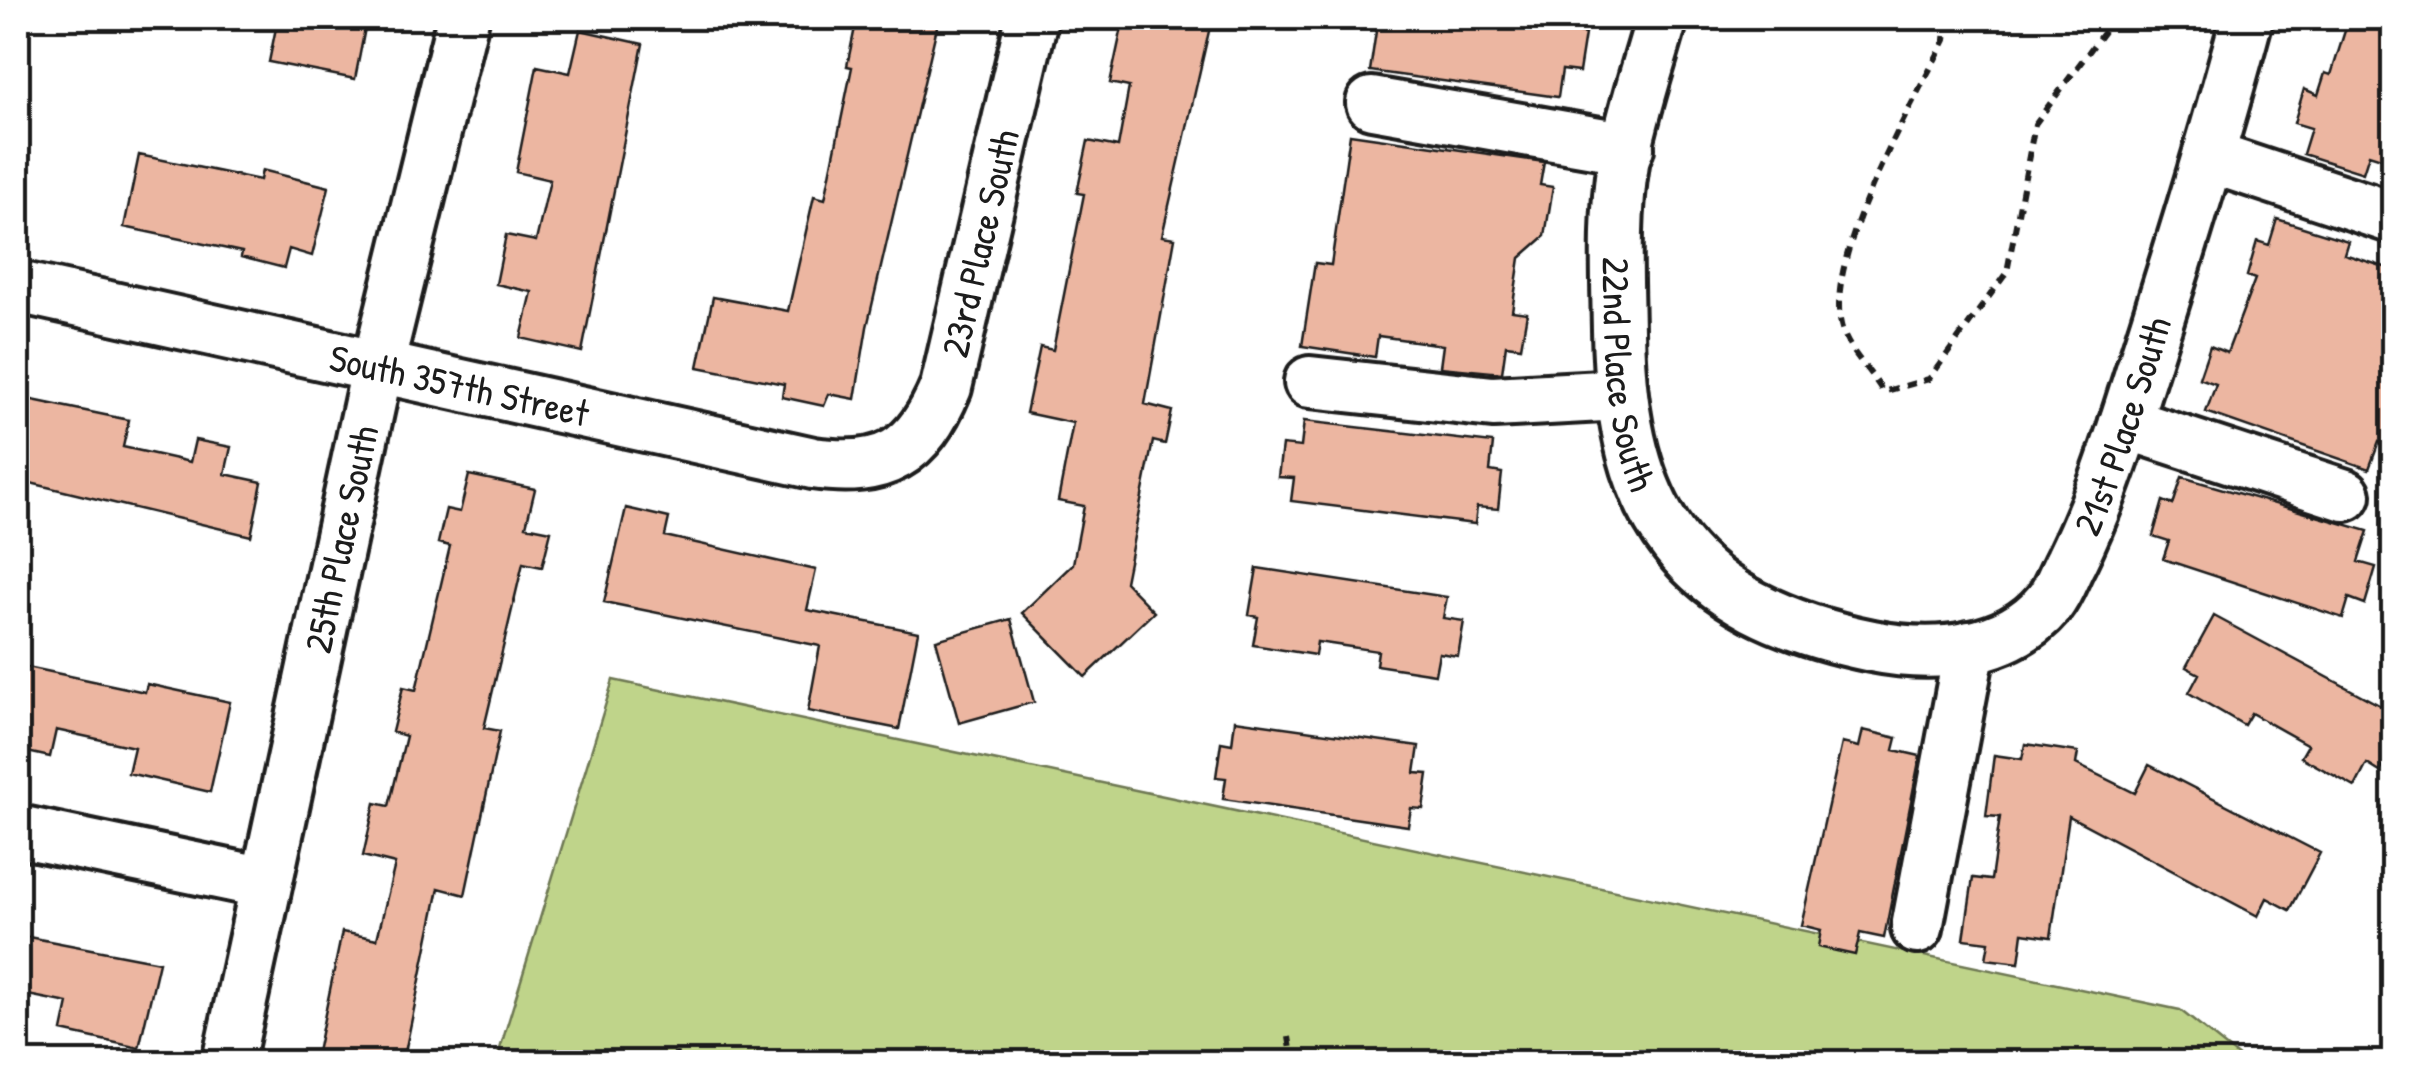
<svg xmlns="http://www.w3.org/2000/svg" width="2411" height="1080" font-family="'Patrick Hand',sans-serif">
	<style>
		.green { fill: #bfd48a; stroke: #6e7853; stroke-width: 2.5 }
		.building { fill: #ecb6a1; stroke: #1c1c1c; stroke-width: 2.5 }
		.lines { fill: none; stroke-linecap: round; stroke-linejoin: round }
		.minor-casing { stroke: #1c1c1c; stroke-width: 58 }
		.path { stroke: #1c1c1c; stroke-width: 6; stroke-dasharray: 10 8; stroke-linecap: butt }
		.minor { stroke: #fff; stroke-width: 50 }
		.labels { text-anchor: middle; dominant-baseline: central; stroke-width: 8; stroke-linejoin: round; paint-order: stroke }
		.street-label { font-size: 38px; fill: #1c1c1c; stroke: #fff }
	</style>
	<rect width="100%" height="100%" fill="#fff"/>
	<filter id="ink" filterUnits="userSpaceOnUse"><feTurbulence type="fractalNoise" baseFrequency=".01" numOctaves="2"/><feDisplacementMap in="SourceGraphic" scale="20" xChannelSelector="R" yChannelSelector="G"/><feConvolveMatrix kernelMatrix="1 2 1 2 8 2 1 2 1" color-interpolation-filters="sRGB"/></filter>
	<g filter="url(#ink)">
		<path class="green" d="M 613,680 L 2180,1010 L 2245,1062 L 496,1062 Z"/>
		<path class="building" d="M 278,18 L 338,18 L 366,23 L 355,79 L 269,62 Z
			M 857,18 L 939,18 L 867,327 L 855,399 L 829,394 L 824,406 L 782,397 L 784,384 L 698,367 L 713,297 L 788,311 L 814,196 L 825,199 L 852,67 L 847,66 Z
			M 1124,18 L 1212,18 L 1162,236 L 1175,238 L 1145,404 L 1172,411 L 1165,444 L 1153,441 L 1125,582 L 1154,612 L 1085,677 L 1022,613 L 1073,564 L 1084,506 L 1058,501 L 1073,423 L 1026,413 L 1040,347 L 1053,350 L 1084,194 L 1077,193 L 1088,141 L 1118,147 L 1129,87 L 1110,83 Z
			M 1378,18 L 1570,18 L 1568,31 L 1585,34 L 1579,72 L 1562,70 L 1558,97 L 1370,71 Z
			M 2349,18 L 2394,18 L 2394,162 L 2369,154 L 2363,173 L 2303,154 L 2311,128 L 2294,123 L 2304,89 L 2318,95 L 2325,73 L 2331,75 Z
			M 580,30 L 643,44 L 582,352 L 521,338 L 532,292 L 496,284 L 506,235 L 536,241 L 550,180 L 516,172 L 537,66 L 570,73 Z
			M 1350,134 L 1544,162 L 1540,185 L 1553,187 L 1545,236 L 1520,258 L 1512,311 L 1527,313 L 1521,347 L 1506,345 L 1502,373 L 1440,367 L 1443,345 L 1378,336 L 1375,357 L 1302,346 L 1315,263 L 1331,265 Z
			M 139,155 L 260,180 L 262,170 L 329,187 L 312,256 L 289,249 L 284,268 L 241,257 L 242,252 L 124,227 Z
			M 2277,219 L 2348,241 L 2344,254 L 2394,270 L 2394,448 L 2379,442 L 2369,469 L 2206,412 L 2216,384 L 2199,378 L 2210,346 L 2227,353 L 2255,279 L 2247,276 L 2257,241 L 2269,245 Z
			M 18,397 L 129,420 L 123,447 L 190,462 L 195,440 L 231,447 L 225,474 L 262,482 L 251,536 L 18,480 Z
			M 1304,421 L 1493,443 L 1490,471 L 1502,473 L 1498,509 L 1477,507 L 1475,524 L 1291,501 L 1294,478 L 1278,477 L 1282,445 L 1301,447 Z
			M 469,475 L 535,489 L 526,526 L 551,531 L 542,567 L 523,563 L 484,728 L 500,731 L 465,895 L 439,888 L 403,1062 L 315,1062 L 342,932 L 377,939 L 395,864 L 363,856 L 375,803 L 389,806 L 406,736 L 392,732 L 403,687 L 416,690 L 450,546 L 438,543 L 446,509 L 460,512 Z
			M 2182,477 L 2368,531 L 2358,562 L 2376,567 L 2365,604 L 2349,598 L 2343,618 L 2163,559 L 2169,541 L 2153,536 L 2163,501 L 2173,505 Z
			M 626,508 L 669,518 L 665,536 L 816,570 L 807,610 L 918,632 L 899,729 L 808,711 L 820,646 L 604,602 Z
			M 1257,568 L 1447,597 L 1443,618 L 1464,621 L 1458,656 L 1439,653 L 1435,674 L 1376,665 L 1378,651 L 1317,642 L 1315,655 L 1253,645 L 1258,617 L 1249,615 Z
			M 2214,616 L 2394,713 L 2394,748 L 2380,772 L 2367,764 L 2355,787 L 2301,757 L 2308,745 L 2251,713 L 2244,725 L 2189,693 L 2199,674 L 2186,667 Z
			M 1011,619 L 1034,702 L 959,723 L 936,640 Z
			M 18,665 L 145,692 L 147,684 L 230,702 L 210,792 L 128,773 L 134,747 L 56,730 L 50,757 L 18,750 Z
			M 1235,720 L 1419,746 L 1415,773 L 1428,774 L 1423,809 L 1411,808 L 1408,826 L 1223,799 L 1226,778 L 1216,777 L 1221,742 L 1232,744 Z
			M 1863,730 L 1897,738 L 1894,750 L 1920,756 L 1884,938 L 1860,933 L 1855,955 L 1818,947 L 1821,930 L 1801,925 L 1842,743 L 1859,747 Z
			M 2025,744 L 2078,752 L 2076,764 L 2135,793 L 2149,765 L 2320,853 L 2290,910 L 2267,898 L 2258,916 L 2069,816 L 2051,937 L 2023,933 L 2019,963 L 1986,959 L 1989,942 L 1964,939 L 1973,878 L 1991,880 L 2000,817 L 1986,816 L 1994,755 L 2022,759 Z
			M 18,935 L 159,962 L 139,1048 L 62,1031 L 68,1003 L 18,993 Z"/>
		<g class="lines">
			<g class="minor-casing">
				<g id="minor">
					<path id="s1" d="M 1662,18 C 1649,65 1632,114 1623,163 C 1614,218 1617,275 1618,330 C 1621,516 1685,608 1872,646 C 1932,658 2007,654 2049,603 C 2058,592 2064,574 2071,561 C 2097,508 2115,455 2133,398 C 2173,272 2213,146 2247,18"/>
					<path d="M 1372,103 L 1628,148"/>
					<path d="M 2210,157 L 2394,218"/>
					<path id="s2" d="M 18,287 L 813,463 C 885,473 918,454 946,387 L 1032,18"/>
					<path d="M 1310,382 L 1493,402 L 1621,395"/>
					<path d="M 2125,423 L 2345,495"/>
					<path d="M 18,831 L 266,883"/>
					<path d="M 1917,928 L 1970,647"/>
					<path id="s3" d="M 228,1062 L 378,365 L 463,18"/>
				</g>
			</g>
			<path class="path" d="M 1947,18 L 1945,40 C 1914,102 1816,268 1844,334 C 1852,354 1872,373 1883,392 L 1929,379 L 2007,272 L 2035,124 L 2114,18
				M 1289,1037 L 1293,1062
				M 675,1062 L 676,1051"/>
			<use href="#minor" class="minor"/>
		</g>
	</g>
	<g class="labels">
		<g class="street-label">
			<text stroke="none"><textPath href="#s2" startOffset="1132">23rd Place South</textPath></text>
			<text stroke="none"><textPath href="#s1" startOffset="362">22nd Place South</textPath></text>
			<text stroke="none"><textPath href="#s2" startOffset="452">South 357th Street</textPath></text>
			<text stroke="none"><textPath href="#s1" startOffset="1152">21st Place South</textPath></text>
			<text stroke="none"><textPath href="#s3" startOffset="535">25th Place South</textPath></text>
		</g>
	</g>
	<rect width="2411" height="1080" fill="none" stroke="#fff" stroke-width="60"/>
	<rect x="30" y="30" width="2351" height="1020" fill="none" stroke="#1c1c1c" stroke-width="4" filter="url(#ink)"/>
</svg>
